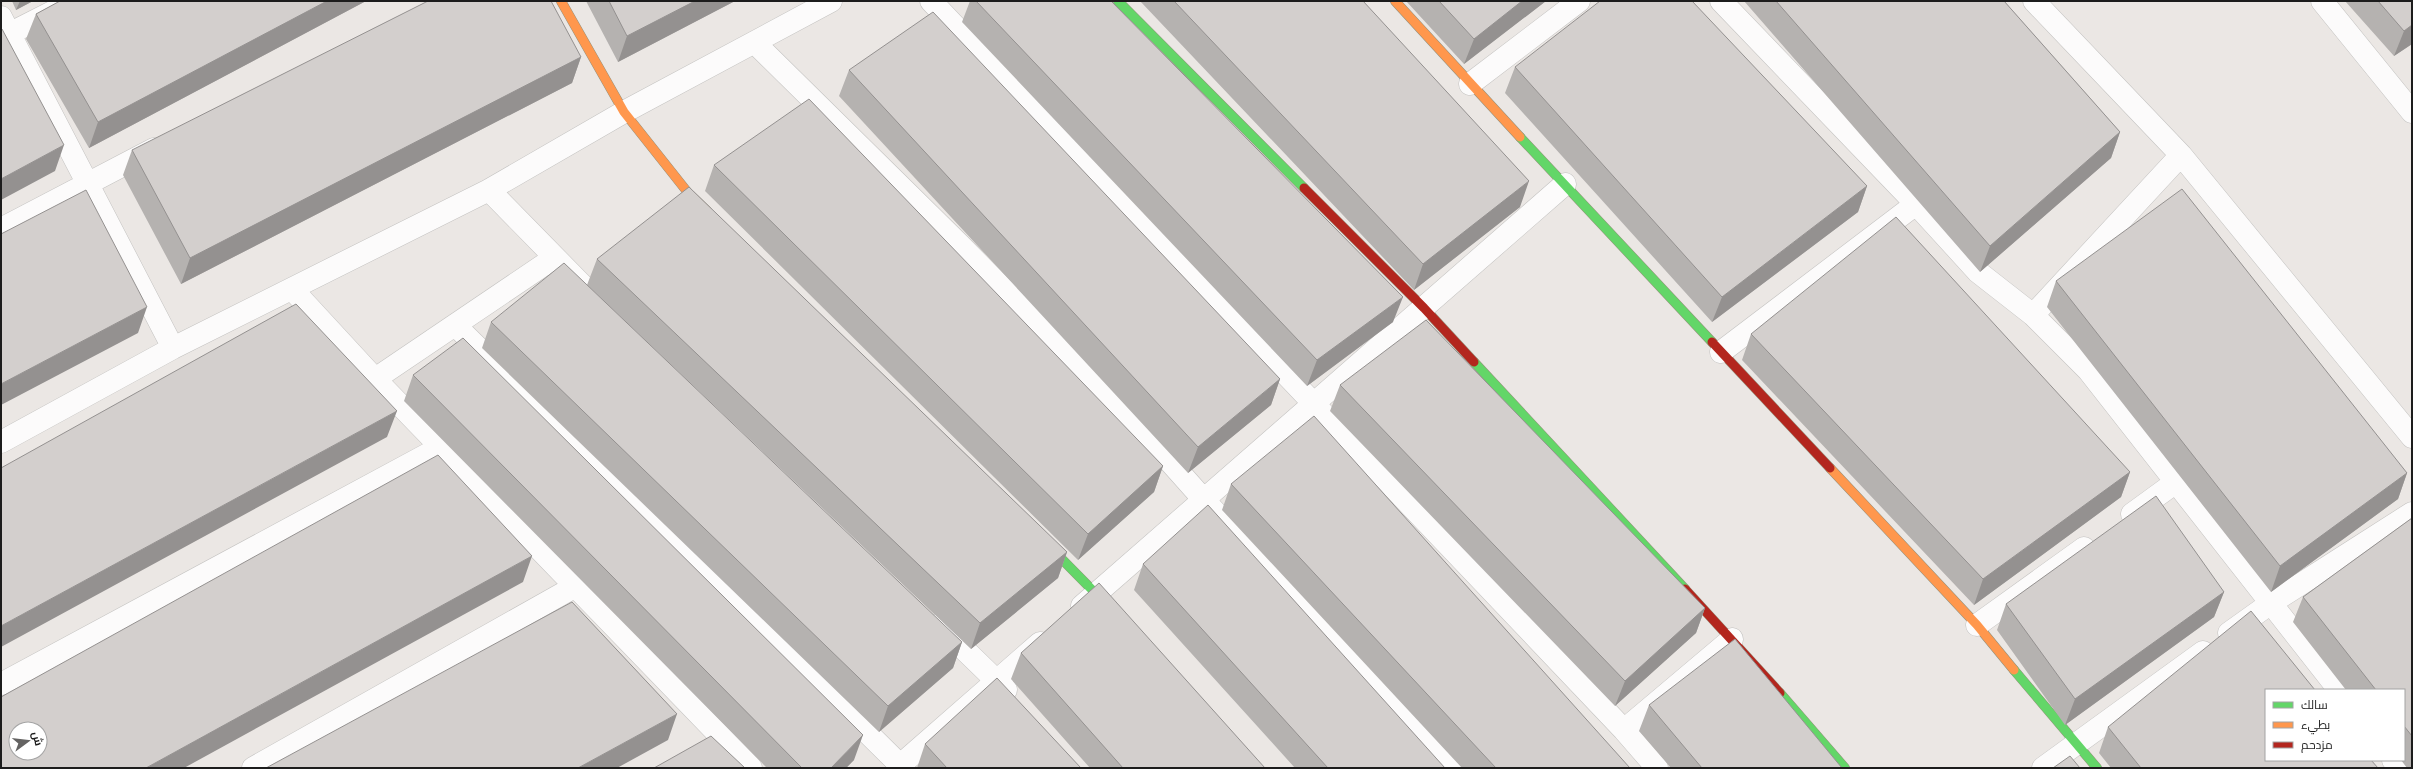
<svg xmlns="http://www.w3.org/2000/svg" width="2413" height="769" font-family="Jost,Cairo,sans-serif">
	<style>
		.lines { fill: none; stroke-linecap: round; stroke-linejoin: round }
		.street-casing { stroke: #c3c2c0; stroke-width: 23 }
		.fast-casing { stroke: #96927c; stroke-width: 10 }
		.slow-casing { stroke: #96927c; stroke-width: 10 }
		.jam-casing { stroke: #96927c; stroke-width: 10 }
		.street { stroke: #fcfbfb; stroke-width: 22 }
		.fast { stroke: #63d668; stroke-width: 9 }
		.slow { stroke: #ff974d; stroke-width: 9 }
		.jam { stroke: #b3261e; stroke-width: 9 }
		.wall { fill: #b5b2b0 }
		.shaded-wall { fill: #949190 }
		.building { fill: #d3cfcd; stroke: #949190; fill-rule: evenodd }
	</style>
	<rect width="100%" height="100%" fill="#ebe7e4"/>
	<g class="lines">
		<g class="street-casing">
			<path id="street" d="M 931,1 L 1624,730 L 1657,768
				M 1721,1 L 1916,204 L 1978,272 L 2033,315 L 2088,370 L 2339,690
				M 2034,1 L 2181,155 L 2412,437
				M 2322,1 L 2412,112
				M 1,17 L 173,348
				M 1,38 L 74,1
				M 755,43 L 961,246 L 1140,428 L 1204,500 L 1455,768
				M 1470,84 L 1579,1
				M 489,190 L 583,286
				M 1,229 L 154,149
				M 292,289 L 375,379 L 751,768
				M 2033,315 L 2181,155
				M 455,325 L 903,768
				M 1721,352 L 1916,204
				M 375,379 L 554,258
				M 1,442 L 173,348 L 489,190 L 624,112 L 831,1
				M 2132,514 L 2176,482
				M 1082,606 L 1565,184
				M 939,625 L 1006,690
				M 1977,625 L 2084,548
				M 2229,633 L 2271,603 L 2412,513
				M 1,684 L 441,447
				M 1624,730 L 1732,639
				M 2393,760 L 2400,768
				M 253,768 L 576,586
				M 897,768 L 1040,643
				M 2043,768 L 2203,652"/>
		</g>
		<g class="fast-casing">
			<path id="fast" d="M 1118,1 L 1304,188
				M 1520,137 L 1712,342
				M 1474,362 L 1685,589
				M 1043,540 L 1113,611
				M 2014,670 L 2097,768
				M 1780,693 L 1845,768"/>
		</g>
		<g class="slow-casing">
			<path id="slow" d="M 561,1 L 624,112 L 689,194 L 707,211
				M 1395,1 L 1520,137
				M 1830,468 L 1977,625 L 2014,670"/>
		</g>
		<g class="jam-casing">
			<path id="jam" d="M 1304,188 L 1424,308 L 1474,362
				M 1712,342 L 1830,468
				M 1685,589 L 1780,693"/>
		</g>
		<use href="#street" class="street"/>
		<use href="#fast" class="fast"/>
		<use href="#slow" class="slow"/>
		<use href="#jam" class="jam"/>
	</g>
	<path class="wall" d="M 12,1 L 33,1 L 16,10 Z
		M 60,1 L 366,1 L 89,148 L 26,39 L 36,14 Z
		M 586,1 L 735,1 L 618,62 Z
		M 970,1 L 1111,1 L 1393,322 L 1307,386 L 962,22 Z
		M 1140,1 L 1363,1 L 1520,207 L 1414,290 Z
		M 1406,1 L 1546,1 L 1464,64 Z
		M 1744,1 L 2004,1 L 2120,132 L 2111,158 L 1980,272 Z
		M 2345,1 L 2412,1 L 2412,44 L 2394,56 Z
		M 581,57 L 572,83 L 181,284 L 123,175 L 132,150 Z
		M 1515,67 L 1867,186 L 1858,212 L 1712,322 L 1505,93 Z
		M 849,70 L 1280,379 L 1271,405 L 1188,473 L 839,96 Z
		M 714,165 L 1163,466 L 1154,492 L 1078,560 L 705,191 Z
		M 597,259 L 1067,552 L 1058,578 L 971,649 L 587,285 Z
		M 2056,281 L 2407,473 L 2398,499 L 2271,592 L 2047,307 Z
		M 491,322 L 962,642 L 953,668 L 879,732 L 482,348 Z
		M 1751,334 L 2130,472 L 2121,497 L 1974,605 L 1742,360 Z
		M 413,375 L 854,760 L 846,768 L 767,768 L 404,401 Z
		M 1340,385 L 1705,608 L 1696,633 L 1615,706 L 1330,411 Z
		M 1231,484 L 1630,768 L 1462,768 L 1222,510 Z
		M 2412,518 L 2412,768 L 2407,768 L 2401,760 L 2404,760 L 2404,690 L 2346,690 L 2293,622 L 2303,597 Z
		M 1143,564 L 1445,768 L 1295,768 L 1134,590 Z
		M 2224,592 L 2214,617 L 2065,725 L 1997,630 L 2006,604 Z
		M 1021,653 L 1265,768 L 1090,768 L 1011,679 Z
		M 1649,705 L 1842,768 L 1671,768 L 1639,731 Z
		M 2108,727 L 2378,768 L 2111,768 L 2099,753 Z
		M 925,744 L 1081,768 L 917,768 Z"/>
	<path class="shaded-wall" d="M 20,1 L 33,1 L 16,10 Z
		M 327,1 L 366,1 L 89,148 L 98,122 Z
		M 695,1 L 735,1 L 618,62 L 627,36 Z
		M 1522,1 L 1546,1 L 1464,64 L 1474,39 Z
		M 2412,25 L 2412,44 L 2394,56 L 2404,31 Z
		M 581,57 L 572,83 L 181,284 L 190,258 Z
		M 2120,132 L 2111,158 L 1980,272 L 1990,246 Z
		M 64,145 L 55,171 L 1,200 L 1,179 Z
		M 1529,181 L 1520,207 L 1414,290 L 1423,264 Z
		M 1867,186 L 1858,212 L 1712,322 L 1722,297 Z
		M 1403,297 L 1393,322 L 1307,386 L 1317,360 Z
		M 147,307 L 138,333 L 1,405 L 1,384 Z
		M 1280,379 L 1271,405 L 1188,473 L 1198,447 Z
		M 397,411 L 387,437 L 1,647 L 1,626 Z
		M 1163,466 L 1154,492 L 1078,560 L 1088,534 Z
		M 2130,472 L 2121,497 L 1974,605 L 1983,579 Z
		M 2407,473 L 2398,499 L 2271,592 L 2280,566 Z
		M 1067,552 L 1058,578 L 971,649 L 980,623 Z
		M 532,556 L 523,582 L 184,768 L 146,768 Z
		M 2224,592 L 2214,617 L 2065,725 L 2075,699 Z
		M 1705,608 L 1696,633 L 1615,706 L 1625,681 Z
		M 962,642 L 953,668 L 879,732 L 888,706 Z
		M 677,714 L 668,740 L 617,768 L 578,768 Z
		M 863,735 L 854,760 L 846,768 L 831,768 Z"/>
	<path class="building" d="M 60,1 L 327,1 L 98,122 L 36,14 Z
		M 428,1 L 551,1 L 581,57 L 190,258 L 132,150 Z
		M 609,1 L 695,1 L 627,36 Z
		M 976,1 L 1111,1 L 1403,297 L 1317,360 Z
		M 1174,1 L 1363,1 L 1529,181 L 1423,264 Z
		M 1439,1 L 1522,1 L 1474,39 Z
		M 1600,1 L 1692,1 L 1867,186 L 1722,297 L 1515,67 Z
		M 1776,1 L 2004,1 L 2120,132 L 1990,246 Z
		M 2378,1 L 2412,1 L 2412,25 L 2404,31 Z
		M 933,12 L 1280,379 L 1198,447 L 849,70 Z
		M 1,29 L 2,29 L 64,145 L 1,179 Z
		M 809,99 L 1163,466 L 1088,534 L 714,165 Z
		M 689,187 L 1067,552 L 980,623 L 597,259 Z
		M 2182,189 L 2407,473 L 2280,566 L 2056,281 Z
		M 86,190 L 147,307 L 1,384 L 1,234 Z
		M 1896,217 L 2130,472 L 1983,579 L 1751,334 Z
		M 564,263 L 962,642 L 888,706 L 491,322 Z
		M 296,304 L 397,411 L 1,626 L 1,468 Z
		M 1426,320 L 1705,608 L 1625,681 L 1340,385 Z
		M 463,338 L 863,735 L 831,768 L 802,768 L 413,375 Z
		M 1314,416 L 1630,768 L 1496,768 L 1231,484 Z
		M 438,455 L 532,556 L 146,768 L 1,768 L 1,697 ZM 16,729 L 40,729 L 40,753 L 16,753 Z
		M 2156,496 L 2224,592 L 2075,699 L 2006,604 Z
		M 1208,505 L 1445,768 L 1328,768 L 1143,564 Z
		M 2412,518 L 2412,736 L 2404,726 L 2404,690 L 2376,690 L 2303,597 Z
		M 1099,583 L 1265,768 L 1123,768 L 1021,653 Z
		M 572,602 L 677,714 L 578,768 L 266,768 Z
		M 2251,611 L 2315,690 L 2266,690 L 2266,760 L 2371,760 L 2378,768 L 2141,768 L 2108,727 Z
		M 1735,639 L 1842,768 L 1702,768 L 1649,705 Z
		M 997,678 L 1081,768 L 947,768 L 925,744 Z
		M 711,736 L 745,768 L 654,768 Z
		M 2070,756 L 2080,768 L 2053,768 Z"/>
	<rect width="2413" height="769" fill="none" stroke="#1c1c1c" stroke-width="4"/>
	<rect x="2265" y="689" width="140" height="72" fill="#ffffff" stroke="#a4a4a4"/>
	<rect x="2273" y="702" width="20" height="6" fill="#63d668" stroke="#a4a4a4"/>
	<text x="2301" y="709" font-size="12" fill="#1c1c1c">سالك</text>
	<rect x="2273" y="722" width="20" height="6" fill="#ff974d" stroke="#a4a4a4"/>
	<text x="2301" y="729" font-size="12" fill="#1c1c1c">بطيء</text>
	<rect x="2273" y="742" width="20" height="6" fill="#b3261e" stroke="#a4a4a4"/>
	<text x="2301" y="749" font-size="12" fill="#1c1c1c">مزدحم</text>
	<g transform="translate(28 741) rotate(75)"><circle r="19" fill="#ffffff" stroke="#a4a4a4"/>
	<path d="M0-3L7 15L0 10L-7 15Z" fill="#646362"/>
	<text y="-6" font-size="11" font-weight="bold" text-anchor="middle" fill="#1c1c1c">ش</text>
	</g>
</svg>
